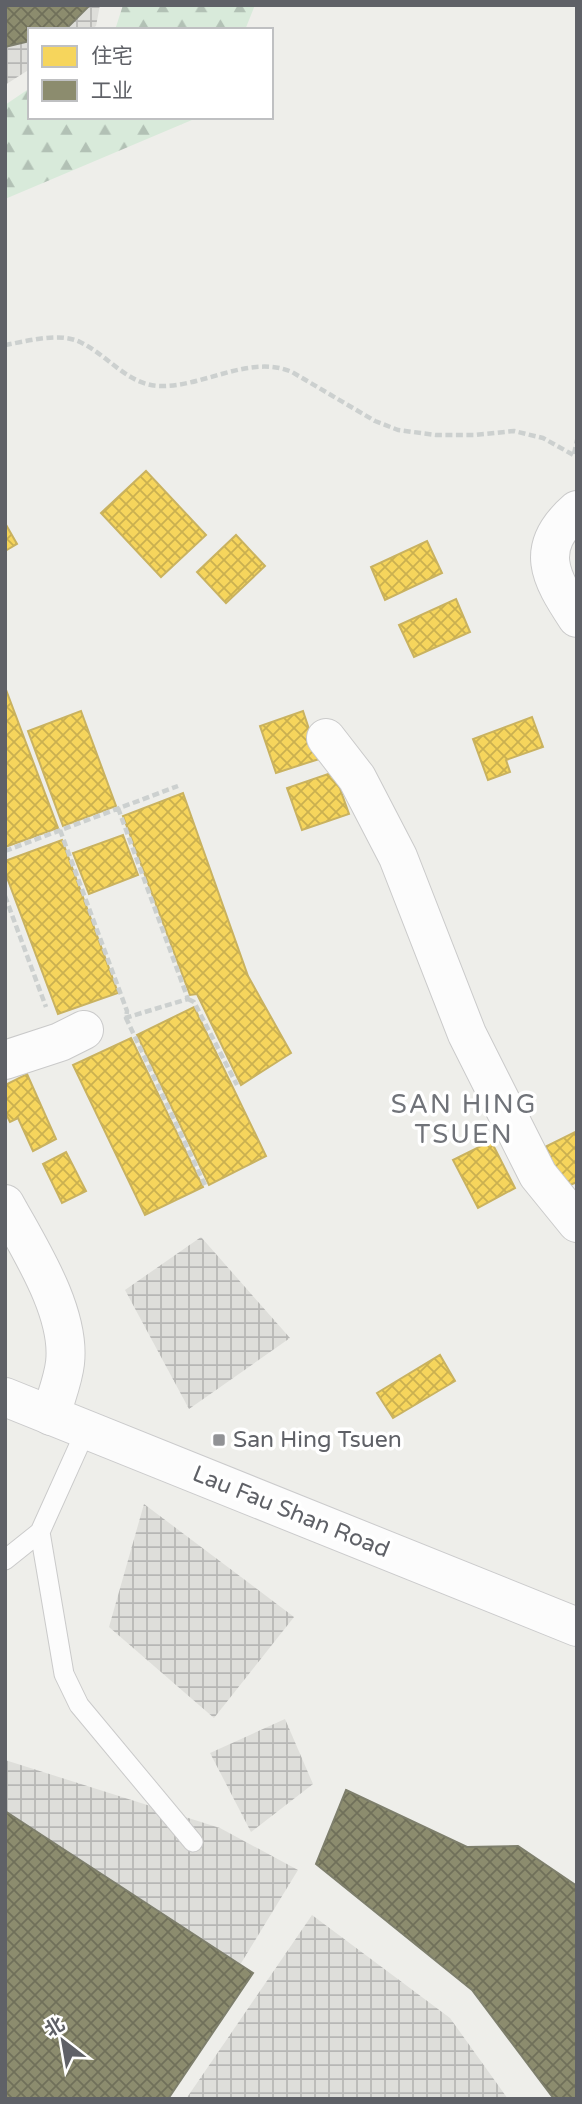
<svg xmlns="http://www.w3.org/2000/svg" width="582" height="2104" font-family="'Varela Round','Noto Sans SC',sans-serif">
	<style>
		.industrial { fill: url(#industrial-grid) }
		.forest { fill: url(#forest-firs) }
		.homes { fill: url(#homes-cross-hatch); stroke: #c9b25f; stroke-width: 2 }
		.industry { fill: url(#industry-cross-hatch); stroke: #7e7f6c; stroke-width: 2 }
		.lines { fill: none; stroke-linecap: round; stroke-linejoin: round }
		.lane-casing { stroke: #cacaca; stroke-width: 21 }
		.street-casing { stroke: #cacaca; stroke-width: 40 }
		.secondary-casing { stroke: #cbcbcc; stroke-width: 40 }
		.path { stroke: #ccd0cf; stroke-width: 4.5; stroke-dasharray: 7 3.5; stroke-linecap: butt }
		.lane { stroke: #fcfcfc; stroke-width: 19 }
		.street { stroke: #fcfcfc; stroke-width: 38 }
		.secondary { stroke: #fcfcfc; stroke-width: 38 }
		.poi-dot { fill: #919295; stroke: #fff; stroke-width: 2.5 }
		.labels { text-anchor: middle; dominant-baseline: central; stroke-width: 7; stroke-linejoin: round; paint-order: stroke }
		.poi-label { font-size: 23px; fill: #5f6167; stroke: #fff; text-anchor: start }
		.street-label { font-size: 23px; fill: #5f6167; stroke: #fff }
		.quarter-label { font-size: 26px; letter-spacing: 2px; fill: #707379; stroke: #fff }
	</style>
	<defs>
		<pattern id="industrial-grid" width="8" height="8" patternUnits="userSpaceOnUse" patternTransform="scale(1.75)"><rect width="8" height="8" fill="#dededa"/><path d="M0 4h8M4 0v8" fill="none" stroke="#b7b7b5"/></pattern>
		<pattern id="forest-firs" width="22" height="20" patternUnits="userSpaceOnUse" patternTransform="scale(1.75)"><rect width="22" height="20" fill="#d8eada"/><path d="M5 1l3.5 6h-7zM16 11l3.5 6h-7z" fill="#b2c1b5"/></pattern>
		<pattern id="homes-cross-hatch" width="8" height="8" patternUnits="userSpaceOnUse" patternTransform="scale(1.75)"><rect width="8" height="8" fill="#f6d55c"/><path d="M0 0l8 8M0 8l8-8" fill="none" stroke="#cab050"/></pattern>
		<pattern id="industry-cross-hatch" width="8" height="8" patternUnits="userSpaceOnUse" patternTransform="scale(1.75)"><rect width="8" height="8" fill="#8c8c6e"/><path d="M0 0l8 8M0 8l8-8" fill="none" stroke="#70705a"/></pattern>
	</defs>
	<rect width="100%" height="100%" fill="#eeeeea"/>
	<path class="industrial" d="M 5,5 L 100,5 L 96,26 L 90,30 L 30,30 L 30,69 L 5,85 Z
		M 201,1237 L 290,1338 L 189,1409 L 125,1290 Z
		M 144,1504 L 294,1617 L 214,1718 L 109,1627 Z
		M 285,1719 L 313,1784 L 251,1832 L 210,1753 Z
		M 5,1760 L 220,1828 L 298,1870 L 158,2099 L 5,2099 Z
		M 312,1915 L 450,2018 L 508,2099 L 186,2099 Z"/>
	<path class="forest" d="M 123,5 L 255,5 L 245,30 L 115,30 Z
		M 30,88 L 30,117 L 199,117 L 5,199 L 5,105 Z"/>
	<path class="homes" d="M 146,471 L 206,535 L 161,577 L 101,513 Z
		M 5,523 L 17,544 L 5,551 Z
		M 236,535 L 265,566 L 226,603 L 197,572 Z
		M 427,541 L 442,573 L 385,600 L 371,567 Z
		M 456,599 L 470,632 L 414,657 L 399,625 Z
		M 5,687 L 58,828 L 5,847 Z
		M 81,711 L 116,806 L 63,826 L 28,731 Z
		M 303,711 L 319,759 L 276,773 L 260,726 Z
		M 532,717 L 543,747 L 506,760 L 510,772 L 488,780 L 473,739 Z
		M 334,772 L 349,814 L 302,830 L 287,788 Z
		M 183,793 L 248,976 L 291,1053 L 241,1085 L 197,994 L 190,995 L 123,816 Z
		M 123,835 L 138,875 L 89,894 L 73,853 Z
		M 62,840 L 118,993 L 58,1014 L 5,872 L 5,861 Z
		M 194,1007 L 266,1156 L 209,1185 L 137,1035 Z
		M 131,1038 L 203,1187 L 145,1215 L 73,1065 Z
		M 27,1074 L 56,1139 L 33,1151 L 18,1118 L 10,1122 L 5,1112 L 5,1085 Z
		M 577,1131 L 577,1182 L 563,1188 L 543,1148 Z
		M 491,1141 L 515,1188 L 478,1208 L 453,1160 Z
		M 66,1152 L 86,1191 L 62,1203 L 43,1164 Z
		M 440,1355 L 455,1381 L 393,1418 L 377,1393 Z"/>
	<path class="industry" d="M 5,5 L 90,5 L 65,30 L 30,30 L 30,41 L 5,47 Z
		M 346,1790 L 467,1847 L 518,1846 L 577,1886 L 577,2099 L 554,2099 L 472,1990 L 316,1864 Z
		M 5,1811 L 253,1973 L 168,2099 L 5,2099 Z"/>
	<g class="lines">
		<g class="lane-casing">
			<path id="lane" d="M 40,1532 L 64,1674 L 79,1705 L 193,1842
				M 5,1560 L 40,1532 L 86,1430"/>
		</g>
		<g class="street-casing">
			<path id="street" d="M 577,510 C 533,548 550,577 577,618
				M 326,738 L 357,778 L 398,857 L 467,1034 L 538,1175 L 577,1223
				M 5,1060 L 60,1042 L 84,1030
				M 5,1204 C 29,1248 71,1312 65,1363 C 63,1381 55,1399 51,1416"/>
		</g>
		<g class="secondary-casing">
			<path id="secondary" d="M 5,1397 L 577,1627"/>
		</g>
		<path class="path" d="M 5,345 C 28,341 59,332 80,342 C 108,355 127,385 160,386 C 204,387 250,354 292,372 L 375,421 L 398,430 L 436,435 L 475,435 L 514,431 L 543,438 L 577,457
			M 574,454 L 577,440
			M 118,808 L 188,999 L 125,1018
			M 60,830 L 127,1011 L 126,1018 L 205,1185
			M 5,851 L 178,786
			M 5,896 L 46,1007
			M 188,999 L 194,1002 L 237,1085"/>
		<use href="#lane" class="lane"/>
		<use href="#street" class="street"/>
		<use href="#secondary" class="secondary"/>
	</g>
	<rect class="poi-dot" x="212" y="1433" width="14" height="14" rx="3.5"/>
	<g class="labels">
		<g class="poi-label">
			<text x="233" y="1440">San Hing Tsuen</text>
		</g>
		<g class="street-label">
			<text transform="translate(291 1512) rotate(22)">Lau Fau Shan Road</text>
		</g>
		<g class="quarter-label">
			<text x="464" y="1104">SAN HING<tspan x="464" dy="30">TSUEN</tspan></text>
		</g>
	</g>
	<rect width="582" height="2104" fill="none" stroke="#5f6167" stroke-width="14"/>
	<rect x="28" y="28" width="245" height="91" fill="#ffffff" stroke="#bfc0c2" stroke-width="2"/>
	<rect x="42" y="46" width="35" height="21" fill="#f6d55c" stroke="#bfc0c2" stroke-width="2"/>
	<text x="91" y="63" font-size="21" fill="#5f6167">住宅</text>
	<rect x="42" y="80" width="35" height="21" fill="#8c8c6e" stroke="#bfc0c2" stroke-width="2"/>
	<text x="91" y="98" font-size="21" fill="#5f6167">工业</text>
	<g transform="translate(63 2041) rotate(329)" stroke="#ffffff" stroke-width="5" paint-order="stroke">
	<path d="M0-5L12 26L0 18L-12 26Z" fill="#5f6167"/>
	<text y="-10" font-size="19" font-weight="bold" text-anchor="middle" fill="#5f6167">北</text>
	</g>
</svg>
